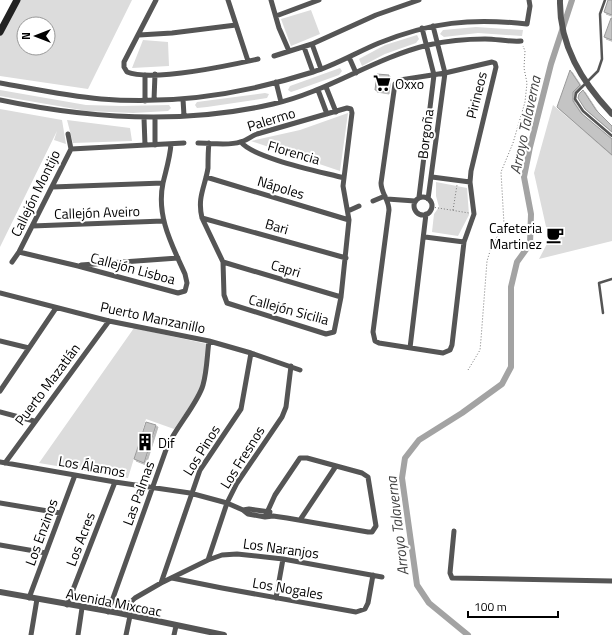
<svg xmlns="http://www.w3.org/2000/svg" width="612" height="635" font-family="'Titillium Web',sans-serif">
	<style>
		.green { fill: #dcdcdc; fill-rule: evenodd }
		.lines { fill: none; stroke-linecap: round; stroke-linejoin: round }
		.canal { stroke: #a3a3a3; stroke-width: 6 }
		.building { fill: #c4c4c4; stroke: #999; filter: url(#shadow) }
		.path { stroke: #777; stroke-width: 1; stroke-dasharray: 1 2; stroke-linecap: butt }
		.service { stroke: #555; stroke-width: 2.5 }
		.minor { stroke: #555; stroke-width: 5 }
		.tertiary { stroke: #555; stroke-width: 6 }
		.secondary { stroke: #222; stroke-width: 7 }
		.labels { text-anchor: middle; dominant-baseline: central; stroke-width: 4; stroke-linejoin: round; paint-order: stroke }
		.poi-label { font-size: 14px; fill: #000; stroke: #fff; text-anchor: start }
		.street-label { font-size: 14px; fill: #000; stroke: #fff }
		.water-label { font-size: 15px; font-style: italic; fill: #444; stroke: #fff }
	</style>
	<defs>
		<filter id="shadow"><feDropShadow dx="2" dy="2" stdDeviation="0" flood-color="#0004"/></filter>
	</defs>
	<rect width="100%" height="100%" fill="#fff"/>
	<path class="green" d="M 19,0 L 132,0 L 88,89 L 0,76 L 0,34 ZM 24,24 L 48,24 L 48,48 L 24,48 Z
		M 311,10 L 320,34 L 291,46 L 281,19 Z
		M 476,27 L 523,30 L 522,36 L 478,33 L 444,37 L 440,34 L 443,30 Z
		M 417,35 L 419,39 L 416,43 L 385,54 L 362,66 L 359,59 L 385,45 Z
		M 143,40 L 168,42 L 169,66 L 132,68 Z
		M 340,68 L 342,71 L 339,75 L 297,90 L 291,92 L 288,90 L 290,86 Z
		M 0,90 L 86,105 L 122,106 L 169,105 L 171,108 L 168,111 L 133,113 L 87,111 L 0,96 Z
		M 265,93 L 269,94 L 267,98 L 207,107 L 197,108 L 195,105 L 197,102 Z
		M 553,105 L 612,155 L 612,241 L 539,259 L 549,240 L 534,173 Z
		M 0,109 L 62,120 L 66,144 L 54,140 L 57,131 L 0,247 Z
		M 348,113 L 340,171 L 251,141 L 300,130 Z
		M 67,120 L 130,128 L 132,141 L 73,143 Z
		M 436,182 L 467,188 L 469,215 L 458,236 L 432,232 L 434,214 L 439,207 L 436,196 Z
		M 134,328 L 207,344 L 203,384 L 197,396 L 174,429 L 146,419 L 128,478 L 39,463 Z"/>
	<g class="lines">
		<path class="canal" d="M 468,635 L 429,603 L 417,585 L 402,478 L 405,458 L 419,440 L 462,413 L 502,384 L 511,367 L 511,287 L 517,262 L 530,244 L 531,214 L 524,177 L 530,147 L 551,64 L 572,0"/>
	</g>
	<path class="building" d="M 608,0 L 612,0 L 612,15 L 604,12 Z
		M 611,18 L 612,18 L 612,40 L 604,37 Z
		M 570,70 L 580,85 L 573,92 L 573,101 L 581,113 L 612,139 L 612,155 L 557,107 Z
		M 377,74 L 389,75 L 387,92 L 375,90 Z
		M 583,90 L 596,110 L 612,126 L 612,132 L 585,109 L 578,98 L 579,94 Z
		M 146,422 L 156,425 L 144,463 L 134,459 Z"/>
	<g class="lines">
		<path class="path" d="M 432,207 L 469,213
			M 453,210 L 457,185
			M 468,370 L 480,350 L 481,339 L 487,261 L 491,248 L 504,224 L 501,172 L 513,143 L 525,102 L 527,83 L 524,68 L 525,51 L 523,46"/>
		<path class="service" d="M 605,0 L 600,14 L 602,59 L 598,71 L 576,93 L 575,99 L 583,111 L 612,136
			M 603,313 L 599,283 L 612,279"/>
		<path class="minor" d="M 156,0 L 124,62 L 124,67 L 127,72 C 152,82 231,65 258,59
			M 228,0 L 248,61
			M 271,0 L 279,28 L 289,51
			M 276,16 L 319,0
			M 139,35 L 172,33 L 236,25
			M 312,44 L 321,69
			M 304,47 L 313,72
			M 274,56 L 312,44 L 376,15 L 419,0
			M 349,57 L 356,73
			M 492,62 L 495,63 L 496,67 L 471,171 L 470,182 L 474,214 L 464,242 L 452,345 L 450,350 L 443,353 L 379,343 L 375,341 L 373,332 L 389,210 C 389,200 381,193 381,183 L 395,84 L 400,80 L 445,73 Z
			M 276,82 L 281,102
			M 0,83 C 34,89 67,96 101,99 C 173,105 244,94 313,72 C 336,65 357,52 379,43 C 431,22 471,18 527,24 L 530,6 L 529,0
			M 326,87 L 336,112
			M 318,90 L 327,114
			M 183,99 L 184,116
			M 0,100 C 90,119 182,125 273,104 C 327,92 374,58 428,45 C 446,41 466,39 485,39 C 497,39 509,42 521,41
			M 154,100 L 155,74
			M 145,101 L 145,75
			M 155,117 L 155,145
			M 144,118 L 145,145
			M 68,134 L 71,149
			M 241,142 C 253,158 322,172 344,178
			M 198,143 C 210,143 230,146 240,142 C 246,141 251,136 257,134 L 347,108 L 351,109 L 352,113 L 343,186 L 349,220 L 341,297 L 334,332 L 326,334 L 227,303 L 224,295 L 223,262 L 202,218 C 197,197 205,187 208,168 C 208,160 208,151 209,143
			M 71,149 L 184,143
			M 206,177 L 349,220
			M 432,177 L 470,182
			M 52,187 L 163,183
			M414 206a9 9 0 1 1 18 0a9 9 0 1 1-18 0Z
			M 419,197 L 434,75 L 422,28
			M 387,199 L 415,201
			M 428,199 L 445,73 L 433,26
			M 373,201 L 385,196
			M 348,211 L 359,206
			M 202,218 L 346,258
			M 32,226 L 163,221
			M 425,237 L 464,242
			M 19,252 L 78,266 L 178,293 L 185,291 L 187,283 L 185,274 C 172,245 156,216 163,183 C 166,170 170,158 171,144
			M 12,262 L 19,252 L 71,149
			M 223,262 L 341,297
			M 81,265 L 178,258
			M 0,293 L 109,321 L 209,341 L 251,353 L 300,370
			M 0,341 L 29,348
			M 410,348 L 426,214
			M 0,391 L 56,308
			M 0,412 L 34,421
			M 0,462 L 115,482 L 190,493 L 227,503 L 243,510 L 248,514 L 265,517 L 273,516 L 287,518 L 368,532 L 372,532 L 376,526 L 368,477 L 362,473 L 307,458 L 300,458 L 275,495 L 265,517
			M 5,463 L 109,321
			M 0,503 L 60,513
			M 243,510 L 249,509 L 270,512
			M 300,520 L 336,466
			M 454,531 L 450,573 L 452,578 L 612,581
			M 0,545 L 46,553
			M 208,560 L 227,503 L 237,483 L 282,417 L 286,407 L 291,366
			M 172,578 L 222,588 L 356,612 L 365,609 L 368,603 L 373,575
			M 161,583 L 200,470 L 241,409 L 251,353
			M 29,598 L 75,475
			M 276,598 L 283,559
			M 67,605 L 115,482
			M 108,612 L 167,447 C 176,427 198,403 203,385 C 207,371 207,356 209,341
			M 119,613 L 135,598 L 161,583 L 208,560 L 222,555 L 237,554 L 283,559 L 382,577
			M 31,635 L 37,599
			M 78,635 L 82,608
			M 126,635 L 130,616
			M 174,635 L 176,626"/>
		<path class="tertiary" d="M 560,0 C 559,45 582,82 612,114
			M 0,592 L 119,613 L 224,635"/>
		<path class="secondary" d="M 0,32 L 17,0"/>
	</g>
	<defs>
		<g id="supermarket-bare" transform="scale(1.38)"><path d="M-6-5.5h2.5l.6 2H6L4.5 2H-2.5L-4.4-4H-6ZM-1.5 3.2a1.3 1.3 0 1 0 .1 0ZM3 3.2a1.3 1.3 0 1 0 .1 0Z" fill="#000" stroke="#fff" stroke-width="2.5" paint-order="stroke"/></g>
		<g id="cafe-bare" transform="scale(1.38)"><path d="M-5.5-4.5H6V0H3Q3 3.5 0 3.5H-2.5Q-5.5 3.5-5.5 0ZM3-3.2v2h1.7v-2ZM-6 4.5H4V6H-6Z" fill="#000" stroke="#fff" stroke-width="2.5" paint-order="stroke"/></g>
		<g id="building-bare" transform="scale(1.38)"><path d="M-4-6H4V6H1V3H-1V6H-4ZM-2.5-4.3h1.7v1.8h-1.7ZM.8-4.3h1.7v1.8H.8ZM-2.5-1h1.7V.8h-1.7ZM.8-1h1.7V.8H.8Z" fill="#000" stroke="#fff" stroke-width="2.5" paint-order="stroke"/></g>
	</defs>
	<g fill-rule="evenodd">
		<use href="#supermarket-bare" x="382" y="83"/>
		<use href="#cafe-bare" x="555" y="235"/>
		<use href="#building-bare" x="145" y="442"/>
	</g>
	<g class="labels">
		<g class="poi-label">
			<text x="395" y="83">Oxxo</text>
			<text x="542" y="227" text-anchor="end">Cafeteria<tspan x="542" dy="16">Martinez</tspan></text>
			<text x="158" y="442">Dif</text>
		</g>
		<g class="street-label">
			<text transform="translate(476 95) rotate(-76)">Pirineos</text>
			<text transform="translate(271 119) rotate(-17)">Palermo</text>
			<text transform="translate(425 134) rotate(-83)">Borgoña</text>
			<text transform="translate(294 152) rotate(16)">Florencia</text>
			<text transform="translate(281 187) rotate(17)">Nápoles</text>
			<text transform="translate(35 193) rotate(-64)">Callejón Montijo</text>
			<text transform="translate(97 212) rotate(-2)">Callejón Aveiro</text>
			<text transform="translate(277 226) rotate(16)">Bari</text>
			<text transform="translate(133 268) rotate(15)">Callejón Lisboa</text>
			<text transform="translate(286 268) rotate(17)">Capri</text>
			<text transform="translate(289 309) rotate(15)">Callejón Sicilia</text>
			<text transform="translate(153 317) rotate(12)">Puerto Manzanillo</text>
			<text transform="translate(47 384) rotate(-53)">Puerto Mazatlán</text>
			<text transform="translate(201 450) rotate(-58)">Los Pinos</text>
			<text transform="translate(242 457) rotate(-58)">Los Fresnos</text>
			<text transform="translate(92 466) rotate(10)">Los Álamos</text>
			<text transform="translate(138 493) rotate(-70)">Las Palmas</text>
			<text transform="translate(41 532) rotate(-70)">Los Enzinos</text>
			<text transform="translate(80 539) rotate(-69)">Los Acres</text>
			<text transform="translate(281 548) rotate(8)">Los Naranjos</text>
			<text transform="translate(288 588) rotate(10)">Los Nogales</text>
			<text transform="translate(114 602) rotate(11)">Avenida Mixcoac</text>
		</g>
		<g class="water-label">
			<text transform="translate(525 125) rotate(-78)">Arroyo Talaverna</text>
			<text transform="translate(397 526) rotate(-97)">Arroyo Talaverna</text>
		</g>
	</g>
	<g transform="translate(36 36) rotate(270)"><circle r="19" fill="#ffffff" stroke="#999999"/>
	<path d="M0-3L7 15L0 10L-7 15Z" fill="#000000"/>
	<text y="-6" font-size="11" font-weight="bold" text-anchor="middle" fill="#000000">N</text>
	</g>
	<path d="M468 611v6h90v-6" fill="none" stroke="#000000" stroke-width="2"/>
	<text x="474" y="611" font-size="12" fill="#000000" stroke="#ffffff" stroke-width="3" paint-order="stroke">100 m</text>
</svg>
